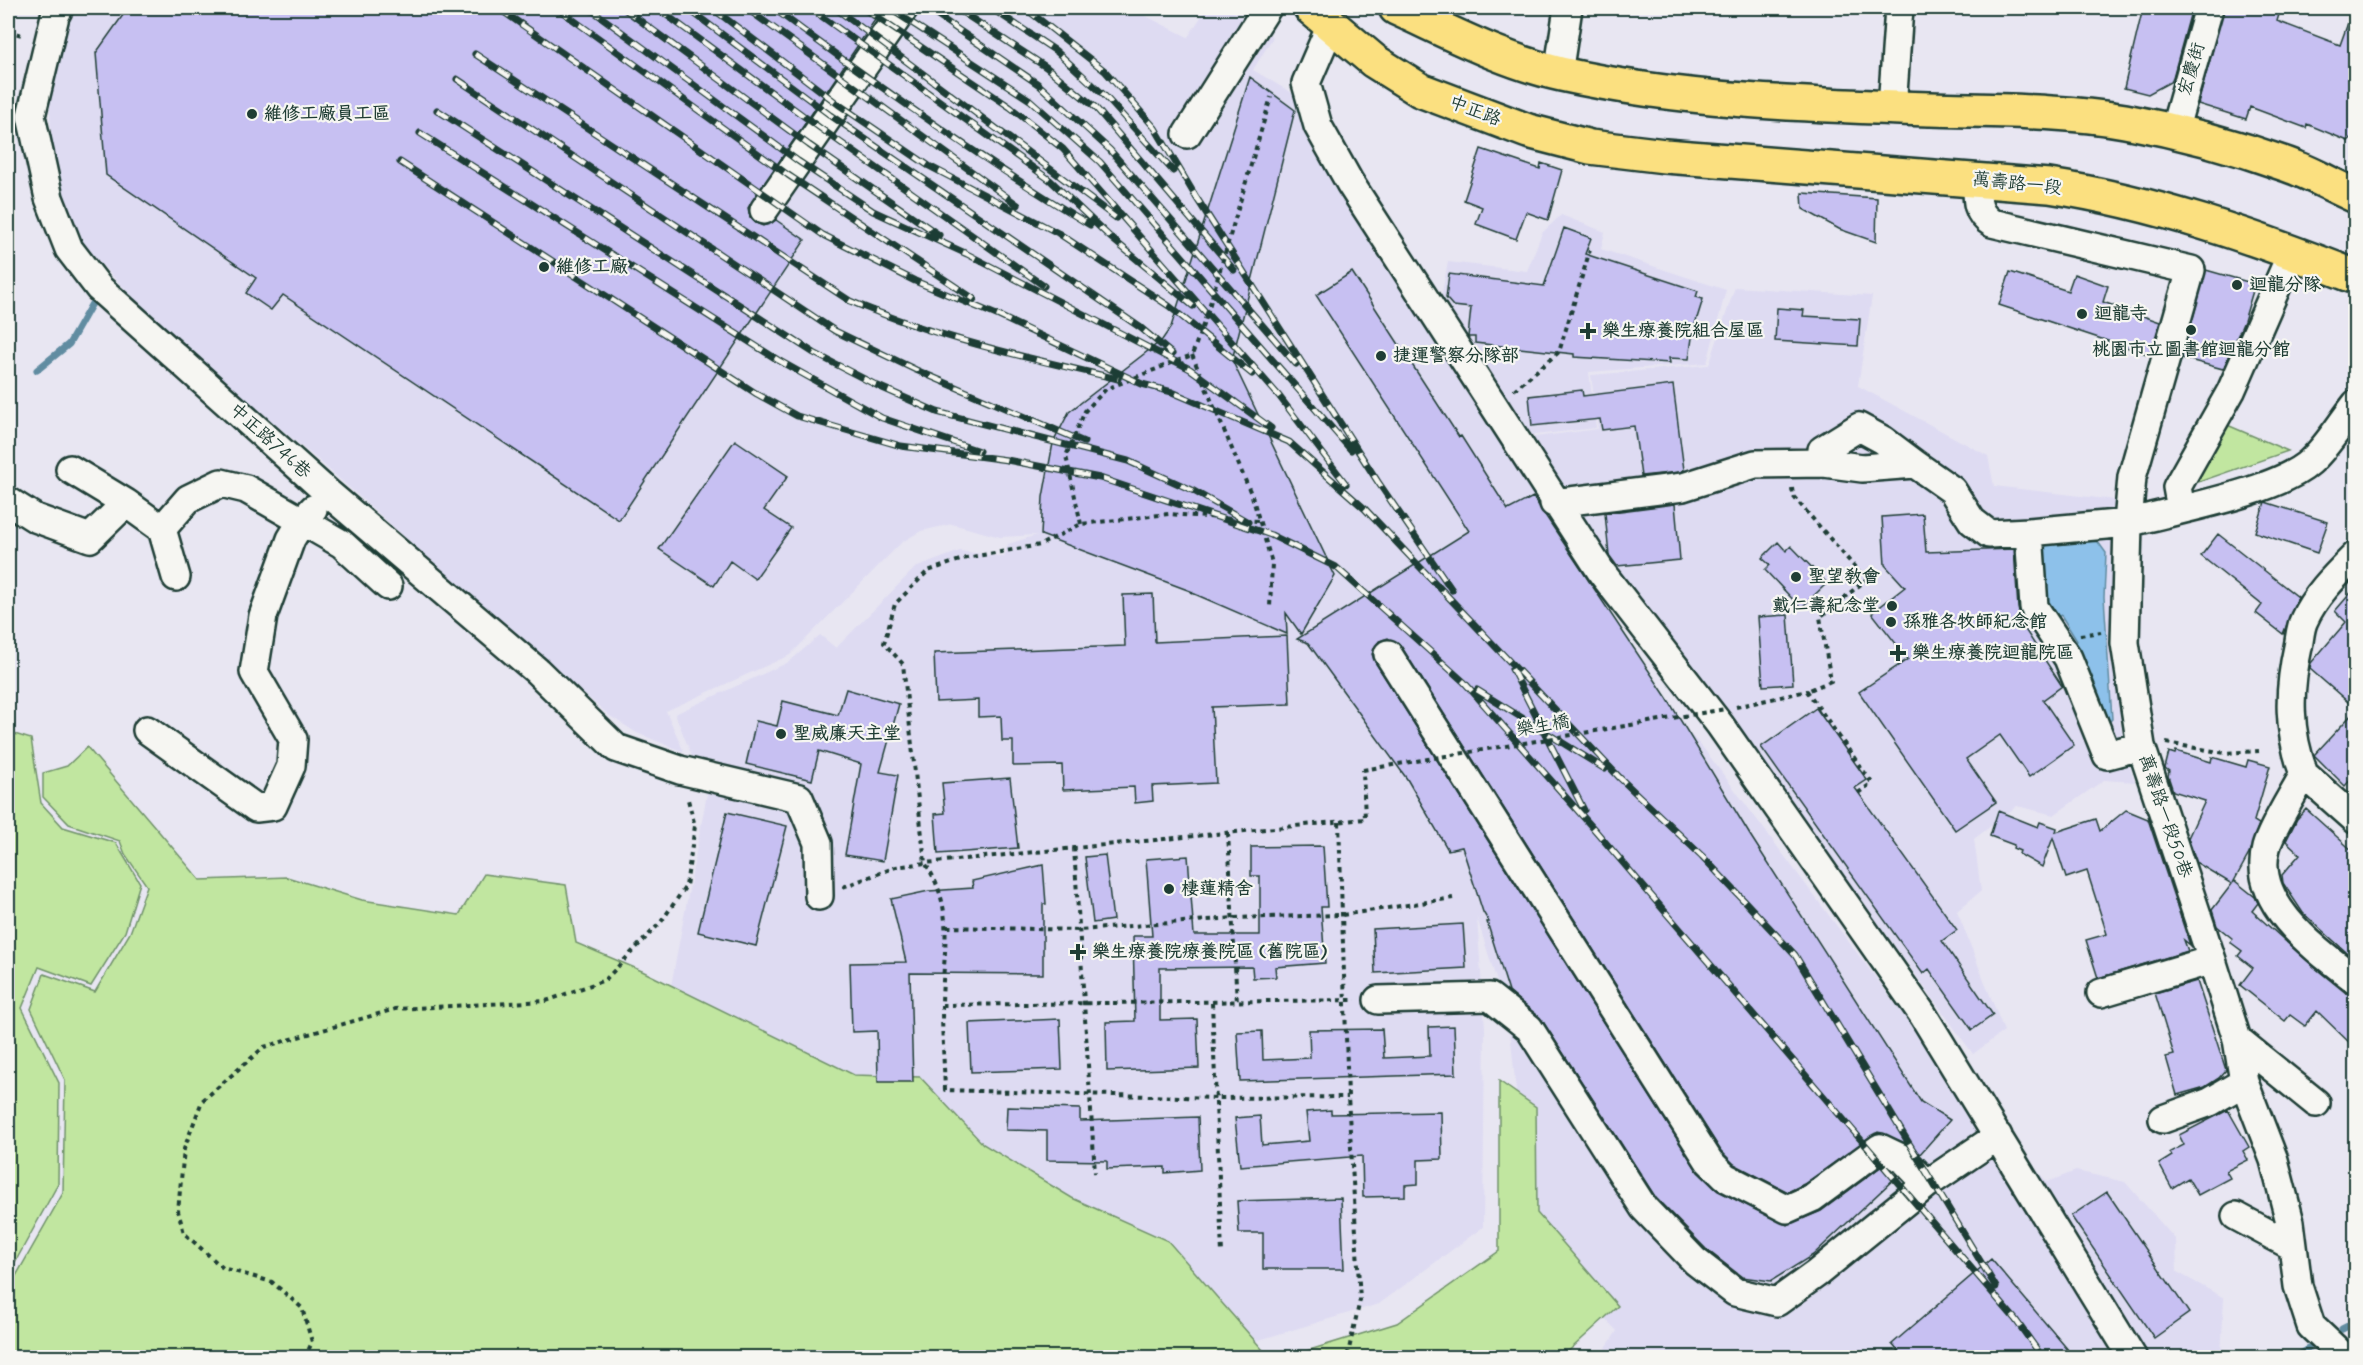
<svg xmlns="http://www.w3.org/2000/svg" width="2363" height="1365" font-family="Mynerve,'LXGW WenKai TC',sans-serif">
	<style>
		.built { fill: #dedbf2 }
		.green { fill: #c1e6a0; stroke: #70926a; stroke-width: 1.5 }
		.water { fill: #8dc1ea; stroke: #618ca1; stroke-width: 1.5 }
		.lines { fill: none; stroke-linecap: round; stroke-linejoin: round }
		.stream { stroke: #618ca1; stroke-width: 7 }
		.building { fill: #c7c0f2; stroke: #1f3d34; stroke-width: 1.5 }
		.minor-casing { stroke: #1f3d34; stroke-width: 32 }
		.major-casing { stroke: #1f3d34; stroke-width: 38 }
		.path { stroke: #1f3d34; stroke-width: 4; stroke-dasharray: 4.5 4.5; stroke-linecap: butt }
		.minor { stroke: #f6f6f2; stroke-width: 27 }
		.major { stroke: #fbe080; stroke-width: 33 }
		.rail-casing { stroke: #1f3d34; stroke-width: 7 }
		.rail { stroke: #f6f6f2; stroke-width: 4.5; stroke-dasharray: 14; stroke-linecap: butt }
		.path-bridge { stroke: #1f3d34; stroke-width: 4; stroke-dasharray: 4.5 4.5; stroke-linecap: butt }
		.poi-dot { fill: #1f3d34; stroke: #f6f6f2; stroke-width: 2 }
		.labels { text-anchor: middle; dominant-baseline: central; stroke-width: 4.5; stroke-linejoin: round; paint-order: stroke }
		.street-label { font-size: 18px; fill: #1f3d34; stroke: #f6f6f2 }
		.poi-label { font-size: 18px; font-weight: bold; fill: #1f3d34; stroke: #f6f6f2; text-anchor: start }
	</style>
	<rect width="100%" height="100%" fill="#e8e6f2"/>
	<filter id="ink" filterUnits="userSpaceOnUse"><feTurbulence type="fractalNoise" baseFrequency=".0167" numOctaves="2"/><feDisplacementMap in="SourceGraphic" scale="12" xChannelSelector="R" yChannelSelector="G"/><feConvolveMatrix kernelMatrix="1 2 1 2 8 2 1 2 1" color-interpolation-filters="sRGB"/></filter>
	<g filter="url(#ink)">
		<path class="built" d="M 71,8 L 1130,8 L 1188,37 L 1207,8 L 1228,8 L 1273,37 L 1253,70 L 1297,96 L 1557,524 L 1526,539 L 1556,589 L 1704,749 L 1930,1050 L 2047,1182 L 2076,1171 L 2125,1182 L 2176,1240 L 2177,1272 L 2224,1298 L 2221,1357 L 1600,1357 L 1617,1331 L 1523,1233 L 1518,1111 L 1509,1020 L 1477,918 L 1485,1028 L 1483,1227 L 1379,1304 L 1239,1346 L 858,1082 L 671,986 L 707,794 L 675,714 L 789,662 L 820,635 L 836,648 L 915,568 L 960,551 L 1004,557 L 1008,544 L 1037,535 L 1000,537 L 952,524 L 921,531 L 902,542 L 790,655 L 666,711 L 684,752 L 637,733 L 610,716 L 538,655 L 318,460 L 167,333 L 84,246 L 53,165 L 49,96 Z
			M 1561,215 L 1605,232 L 1601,249 L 1726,290 L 1707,363 L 1589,372 L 1596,428 L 1526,436 L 1441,298 L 1448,262 L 1527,271 L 1542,233 Z
			M 1735,287 L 1872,296 L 1858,386 L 1988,456 L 1994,486 L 2124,501 L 2118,540 L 2120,722 L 2127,759 L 2135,782 L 2104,780 L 2054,815 L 2017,806 L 1974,839 L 1981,891 L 1957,911 L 2004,1031 L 1973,1054 L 1747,742 L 1622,585 L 1527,438 L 1598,429 L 1591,375 L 1709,365 Z"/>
		<path class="green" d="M 2225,424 L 2288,451 L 2193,484 Z
			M 8,732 L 31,739 L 41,803 L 63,827 L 116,843 L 140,883 L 125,932 L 91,986 L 39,967 L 22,1008 L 59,1083 L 58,1184 L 8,1275 Z
			M 87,747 L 200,880 L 287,877 L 362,900 L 459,915 L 484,874 L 566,885 L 576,943 L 642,971 L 854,1075 L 920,1077 L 983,1144 L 1072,1198 L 1168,1241 L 1269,1357 L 8,1358 L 8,1290 L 63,1193 L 65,1080 L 31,1009 L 44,974 L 95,992 L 130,933 L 147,886 L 125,854 L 120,841 L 69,824 L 43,797 L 43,773 L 67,766 Z
			M 1499,1081 L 1536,1107 L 1537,1213 L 1618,1306 L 1562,1357 L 1287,1357 L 1397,1323 L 1499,1251 Z"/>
		<path class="water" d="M 2069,538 L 2098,542 L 2106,553 L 2104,597 L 2112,719 L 2109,722 L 2074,644 L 2077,641 L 2061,615 L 2056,618 L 2047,603 L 2044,549 L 2049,542 Z"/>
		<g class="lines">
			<path class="stream" d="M 37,370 L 69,344 L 94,300
				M 2342,1329 L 2356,1322
				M 2293,1358 L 2308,1349"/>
		</g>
		<path class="building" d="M 128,8 L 883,8 L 748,208 L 750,217 L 756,223 L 763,226 L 776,220 L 805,240 L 619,520 L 283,295 L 271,310 L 246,293 L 256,278 L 106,175 L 96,53 Z
			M 2143,8 L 2192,8 L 2172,81 L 2148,94 L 2124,88 Z
			M 2224,8 L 2281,8 L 2277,21 L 2340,45 L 2353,9 L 2355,10 L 2355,134 L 2348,141 L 2307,124 L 2306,128 L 2250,107 L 2246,119 L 2198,104 Z
			M 1250,77 L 1295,110 L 1232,360 L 1335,576 L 1301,634 L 1286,613 L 1287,634 L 1190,592 L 1193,592 L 1041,535 L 1043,497 L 1053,443 L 1069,412 L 1162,340 L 1171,327 Z
			M 1481,149 L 1540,169 L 1541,163 L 1562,170 L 1548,220 L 1526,212 L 1516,239 L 1476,224 L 1482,207 L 1464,200 Z
			M 1802,193 L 1877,198 L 1876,242 L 1839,229 L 1803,209 Z
			M 1564,228 L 1591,238 L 1585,254 L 1698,291 L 1696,297 L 1703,299 L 1693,331 L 1689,359 L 1669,358 L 1670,363 L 1574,357 L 1574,354 L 1475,343 L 1475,337 L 1468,337 L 1471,308 L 1453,306 L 1446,298 L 1449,274 L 1544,286 Z
			M 2206,270 L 2255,284 L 2244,321 L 2223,369 L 2182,358 Z
			M 1352,272 L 1459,437 L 1461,436 L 1508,510 L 1533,497 L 1667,698 L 1750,835 L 1921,1102 L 1950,1120 L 1920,1154 L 1910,1145 L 1878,1132 L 1804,1184 L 1788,1192 L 1734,1164 L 1721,1151 L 1401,646 L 1388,638 L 1379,641 L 1372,654 L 1375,662 L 1698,1172 L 1718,1191 L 1787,1225 L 1821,1211 L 1882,1166 L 1897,1176 L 1813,1255 L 1771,1281 L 1742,1277 L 1706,1249 L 1656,1198 L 1542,1020 L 1509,992 L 1487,922 L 1489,922 L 1483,912 L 1462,847 L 1448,850 L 1407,779 L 1308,643 L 1297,639 L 1469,531 L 1316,295 Z
			M 2010,272 L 2068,291 L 2074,274 L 2108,286 L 2103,302 L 2160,322 L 2150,355 L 1999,305 Z
			M 1777,308 L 1804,310 L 1803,316 L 1860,319 L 1858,346 L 1775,341 Z
			M 1673,385 L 1684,470 L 1680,472 L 1641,476 L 1634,426 L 1602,430 L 1600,419 L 1532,426 L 1529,396 L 1582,390 L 1583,396 Z
			M 735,440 L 788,476 L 764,510 L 791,528 L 755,579 L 730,561 L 714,586 L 659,549 Z
			M 2265,502 L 2328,522 L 2317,553 L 2255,532 Z
			M 1675,504 L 1680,560 L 1617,566 L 1609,555 L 1605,513 Z
			M 1923,514 L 1926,552 L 2014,549 L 2018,608 L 2022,625 L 2062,686 L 2043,700 L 2074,745 L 2029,777 L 2000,735 L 1966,759 L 1996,802 L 1955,830 L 1859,692 L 1908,659 L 1872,613 L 1905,587 L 1885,565 L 1882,517 Z
			M 2218,534 L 2298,597 L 2283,634 L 2256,613 L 2262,605 L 2201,556 Z
			M 1778,542 L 1786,551 L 1791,546 L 1827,583 L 1801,608 L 1765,570 L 1770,565 L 1762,558 Z
			M 2355,588 L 2355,708 L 2310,669 L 2311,663 L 2346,622 L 2335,611 Z
			M 1153,594 L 1155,642 L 1287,636 L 1290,704 L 1212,707 L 1216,783 L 1152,786 L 1153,801 L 1135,803 L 1134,787 L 1063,790 L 1062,765 L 1013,766 L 1013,741 L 1002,741 L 1001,716 L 978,717 L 978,700 L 936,702 L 934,653 L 1125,646 L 1123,595 Z
			M 1788,615 L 1793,684 L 1763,686 L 1758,617 Z
			M 846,689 L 899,704 L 880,772 L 898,775 L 883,861 L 845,855 L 861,764 L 819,751 L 812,780 L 746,764 L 756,721 L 777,726 L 783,701 L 838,715 Z
			M 1816,708 L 1867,780 L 1855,788 L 1957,930 L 1942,941 L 1993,1015 L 1972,1030 L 1929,969 L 1923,974 L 1761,747 Z
			M 2355,711 L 2355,775 L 2345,786 L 2314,755 Z
			M 2176,751 L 2211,762 L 2212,757 L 2246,767 L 2248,760 L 2270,766 L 2254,821 L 2259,824 L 2250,852 L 2233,883 L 2235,881 L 2255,897 L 2258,903 L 2252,911 L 2314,967 L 2346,993 L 2355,995 L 2355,1048 L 2317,1011 L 2305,1026 L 2290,1015 L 2285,1021 L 2240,985 L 2253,968 L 2238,956 L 2242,951 L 2230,942 L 2233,939 L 2217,926 L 2212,910 L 2232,884 L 2197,863 L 2188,838 L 2205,801 L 2173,791 L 2168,776 L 2169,771 L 2165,768 L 2169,752 L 2175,754 Z
			M 1010,778 L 1018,848 L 938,854 L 935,814 L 945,813 L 942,783 Z
			M 2306,809 L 2355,853 L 2355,960 L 2303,913 L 2283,883 L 2282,875 L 2300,854 L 2286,841 L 2297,819 Z
			M 2126,810 L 2148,819 L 2190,945 L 2184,940 L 2188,951 L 2098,978 L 2086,940 L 2107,934 L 2087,871 L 2066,878 L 2053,838 L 2042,867 L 2019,854 L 2020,851 L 2013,848 L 2014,845 L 1990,836 L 1998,811 L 2038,827 L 2040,822 L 2057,828 L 2056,832 L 2096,819 L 2100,831 Z
			M 727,812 L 787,826 L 756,946 L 698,932 Z
			M 1323,846 L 1327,907 L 1321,907 L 1325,963 L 1275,967 L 1276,977 L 1253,978 L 1252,967 L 1160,968 L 1160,1020 L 1197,1019 L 1199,1068 L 1107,1071 L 1106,1022 L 1135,1021 L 1133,936 L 1152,936 L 1146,859 L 1188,856 L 1194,935 L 1260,935 L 1260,876 L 1251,876 L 1251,847 Z
			M 1105,855 L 1113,920 L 1093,923 L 1085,857 Z
			M 1043,865 L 1046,904 L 1043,904 L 1043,974 L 910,973 L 913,1082 L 878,1082 L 877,1031 L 852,1032 L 850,963 L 906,962 L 891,899 L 929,891 L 973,888 L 972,881 Z
			M 1463,924 L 1466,968 L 1375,973 L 1373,929 Z
			M 2197,981 L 2226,1070 L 2219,1078 L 2205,1087 L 2177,1095 L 2166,1057 L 2174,1055 L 2155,993 Z
			M 1060,1019 L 1062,1069 L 971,1072 L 969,1023 Z
			M 1454,1026 L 1456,1074 L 1240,1081 L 1237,1032 L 1262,1031 L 1263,1060 L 1310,1058 L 1309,1030 L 1382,1029 L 1384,1058 L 1430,1056 L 1429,1027 Z
			M 1007,1107 L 1080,1109 L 1080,1121 L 1198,1117 L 1200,1170 L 1165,1173 L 1165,1167 L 1107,1169 L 1107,1161 L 1047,1160 L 1047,1131 L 1006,1130 Z
			M 1331,1110 L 1331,1114 L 1441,1112 L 1442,1159 L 1418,1160 L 1418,1184 L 1405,1185 L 1405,1196 L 1363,1197 L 1362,1156 L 1240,1166 L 1235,1118 L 1260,1116 L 1262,1145 L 1309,1141 L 1306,1112 Z
			M 2228,1110 L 2249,1147 L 2243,1151 L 2248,1160 L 2226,1171 L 2230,1178 L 2198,1195 L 2188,1178 L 2172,1188 L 2159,1164 L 2172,1156 L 2170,1152 L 2184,1145 L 2179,1135 Z
			M 2107,1192 L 2189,1313 L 2154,1338 L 2071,1216 Z
			M 1341,1198 L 1344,1269 L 1263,1269 L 1263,1233 L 1239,1233 L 1237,1201 Z
			M 1991,1259 L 2075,1358 L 1904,1358 L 1892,1344 Z"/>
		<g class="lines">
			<g class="minor-casing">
				<path id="minor" d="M 59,8 L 55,16 L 31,116 L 49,198 L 69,249 L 99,288 L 328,493 L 537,671 L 616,748 L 680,770 L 799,798 L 818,843 L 819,896
					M 1331,25 L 1306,83 L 1318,126 L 1350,183 L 1602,573 L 1720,725 L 1923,1015 L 2133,1358
					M 1558,74 L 1568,8
					M 1892,108 L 1899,8
					M 2174,131 L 2209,8
					M 1187,134 L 1267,8
					M 1977,180 C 1977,197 1975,213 1992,223 L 2191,270 L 2132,477 L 2128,523 L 2029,532 L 2034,607 L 2068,658 L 2107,755 L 2141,746
					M 764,210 L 904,8
					M 1915,464 L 1883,440 L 1859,427 L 1822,450 L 1824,463 L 1862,468 L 1915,464 L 1952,490 L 1972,521 L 1989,534 L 2029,532
					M 70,469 L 126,503
					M 8,501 L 35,518 L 90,538 L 126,503 L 162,529 L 188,499 L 221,483 L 246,489 L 302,521 L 313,509
					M 1554,503 L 1683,487 L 1755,464 L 1824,463
					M 2181,509 L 2177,487 L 2231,391 L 2292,252
					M 162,529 L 176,577
					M 2356,555 C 2337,574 2315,595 2304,620 C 2300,628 2300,638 2298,647 C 2288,692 2288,731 2304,774 C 2293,795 2272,827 2266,848 C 2251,904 2317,950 2356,980
					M 1388,654 L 1709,1161 L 1725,1177 L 1787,1209 L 1812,1198 L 1880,1148 L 1903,1159 L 1927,1184
					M 147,730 L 256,808 L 273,806 L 291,766 L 293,739 L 254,672 L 263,616 L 291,539 L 302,521 L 342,544 L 388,586
					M 2304,774 L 2356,820
					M 2101,993 L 2212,960
					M 1378,1000 L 1490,997 L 1529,1028 L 1644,1208 L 1695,1261 L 1735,1292 L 1777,1302 L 1816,1274 L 1927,1184 L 1998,1136
					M 2237,1039 L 2316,1103
					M 2163,1119 L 2210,1102 L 2244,1082
					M 2236,1216 L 2292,1246
					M 2345,1358 L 2311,1326 L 2298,1286 L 2290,1222 L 2274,1160 L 2244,1082 L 2237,1039 L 2212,960 L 2141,746 L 2125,643 L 2128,523 C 2174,510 2277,492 2310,462 C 2328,446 2341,423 2356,404"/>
			</g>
			<g class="major-casing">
				<path id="major" d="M 1311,8 L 1374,61 L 1420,90 L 1528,131 L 1590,147 L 1665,156 L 2049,186 C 2154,202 2257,238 2356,277
					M 1396,8 C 1449,32 1503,61 1561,74 C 1682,101 1808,105 1931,109 C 1995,111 2061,110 2125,121 C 2180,131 2235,146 2288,165 C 2311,173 2333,186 2356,196"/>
			</g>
			<path class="path" d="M 8,31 L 25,36
				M 1192,355 L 1252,496 L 1272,563 L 1270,607
				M 1514,390 L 1559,352 L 1590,250
				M 1792,488 L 1793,496 L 1866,580 L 1820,617 L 1831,681 L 1807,691
				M 1258,521 L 1169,514 L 1081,524 L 1040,545 L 966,558 L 928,571 L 895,604 L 884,643 L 903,664 L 925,863 C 957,910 942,955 942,1007 C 942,1035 944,1062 945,1090 L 1216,1098 L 1348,1097
				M 1081,524 L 1066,456 L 1085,411 L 1106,389 L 1192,355 L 1207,314
				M 2080,635 L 2101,632
				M 1736,707 L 1807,691 L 1872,783 L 1858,793
				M 2166,743 L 2225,753 L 2259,751
				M 1339,822 L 1348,1097 L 1360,1300 L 1347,1358
				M 1228,833 L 1237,1003
				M 1074,848 L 1095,1173
				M 843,887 L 896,867 L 925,863 L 1365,819 L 1363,770
				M 947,927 L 1080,930 L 1234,918 L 1342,915 L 1453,898
				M 1212,1003 L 1222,1254
				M 942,1005 L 1356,1000
				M 179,1358 L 207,1352 L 231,1358
				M 305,1358 L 312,1342 L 302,1308 L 272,1282 L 223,1268 L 184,1233 L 178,1211 L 184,1149 L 202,1101 L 264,1047 L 395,1009 L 546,1001 L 605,980 L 661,922 L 686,886 L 695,826 L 687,796"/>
			<use href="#minor" class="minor"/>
			<use href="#major" class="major"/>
			<g class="rail-casing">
				<path id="rail" d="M 498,8 L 823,235 L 915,281 L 999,316 L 1142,384 L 1172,392 L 1289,442 L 1365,509 L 1620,778 L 1702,856 L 1795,955 L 1996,1287
					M 557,8 L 788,175 L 974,299
					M 589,8 L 798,161 L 873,211 L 967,254 L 1190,369 L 1271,428
					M 623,8 L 809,145 L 939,235
					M 657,8 L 820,128 L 1044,286
					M 687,8 L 830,115 L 1141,328 L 1172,354
					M 712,8 L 838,104 L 929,166 L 1058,233 L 1169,306 L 1252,374
					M 746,8 L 1018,205
					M 773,8 C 875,84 980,159 1090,225
					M 810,8 L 1050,180 L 1110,237 L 1193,306
					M 835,8 L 1116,218
					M 863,8 L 1010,107 L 1063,149 L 1279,396 L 1346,484
					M 889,8 L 1030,100 L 1100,162 L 1351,450
					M 926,8 L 1038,84 L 1110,150 L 1296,364
					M 956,8 L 1046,67 L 1096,108 L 1234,270
					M 991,8 L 1056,51 L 1104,95 L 1173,171
					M 1025,8 L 1105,71 L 1155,128 L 1196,197 L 1378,482 L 1452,590
					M 475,54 L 850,301 C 937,338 1027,358 1118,379
					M 457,79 L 835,331 L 916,370 L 1084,442
					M 437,110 L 814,353 L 878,386 L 937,412 L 1128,461 L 1192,490 L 1248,522
					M 420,133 L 778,360 L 882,418 L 979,451
					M 400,162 L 757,394 L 797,416 L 901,446 L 1007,460 L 1100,478 L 1271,535 L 1336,567 L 1464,682 L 1594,829 L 2015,1319 L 2043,1358
					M 1512,669 L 1584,810
					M 1477,690 L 1605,769"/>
			</g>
			<use href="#rail" class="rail"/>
			<path class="path-bridge" d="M 1207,314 L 1271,97
				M 1363,770 L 1726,709"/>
		</g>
	</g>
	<g class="poi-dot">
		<circle cx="252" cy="114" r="6"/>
		<circle cx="544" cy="267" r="6"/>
		<circle cx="2237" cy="285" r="6"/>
		<circle cx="2082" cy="314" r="6"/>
		<circle cx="2191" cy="330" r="6"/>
		<path d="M1585 322h6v6h6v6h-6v6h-6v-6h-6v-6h6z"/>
		<circle cx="1381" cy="356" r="6"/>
		<circle cx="1796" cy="577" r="6"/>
		<circle cx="1892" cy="606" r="6"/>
		<circle cx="1891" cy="622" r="6"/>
		<path d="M1895 644h6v6h6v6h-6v6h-6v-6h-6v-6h6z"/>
		<circle cx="781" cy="734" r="6"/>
		<circle cx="1169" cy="889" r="6"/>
		<path d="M1075 943h6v6h6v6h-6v6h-6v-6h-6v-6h6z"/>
	</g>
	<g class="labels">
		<g class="street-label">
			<text transform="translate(2192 69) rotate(-74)">宏慶街</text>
			<text transform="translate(1475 111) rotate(21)">中正路</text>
			<text transform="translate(2017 184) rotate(6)">萬壽路一段</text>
			<text transform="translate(270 441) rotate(42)">中正路746巷</text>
			<text transform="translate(1543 726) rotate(-10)">樂生橋</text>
			<text transform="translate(2165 816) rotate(71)">萬壽路一段50巷</text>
		</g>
		<g class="poi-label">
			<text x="264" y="114">維修工廠員工區</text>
			<text x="556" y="267">維修工廠</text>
			<text x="2249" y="285">迴龍分隊</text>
			<text x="2094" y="314">迴龍寺</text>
			<text x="1602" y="331">樂生療養院組合屋區</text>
			<text x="2191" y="350" text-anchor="middle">桃園市立圖書館迴龍分館</text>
			<text x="1393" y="356">捷運警察分隊部</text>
			<text x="1808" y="577">聖望教會</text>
			<text x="1880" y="606" text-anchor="end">戴仁壽紀念堂</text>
			<text x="1903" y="622">孫雅各牧師紀念館</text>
			<text x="1912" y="653">樂生療養院迴龍院區</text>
			<text x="793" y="734">聖威廉天主堂</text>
			<text x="1181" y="889">棲蓮精舍</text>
			<text x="1092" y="952">樂生療養院療養院區 (舊院區)</text>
		</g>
	</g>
	<rect width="2363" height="1365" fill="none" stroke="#f6f6f2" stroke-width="30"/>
	<rect x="15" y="15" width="2333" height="1335" fill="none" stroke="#1f3d34" stroke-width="2" filter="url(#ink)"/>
</svg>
